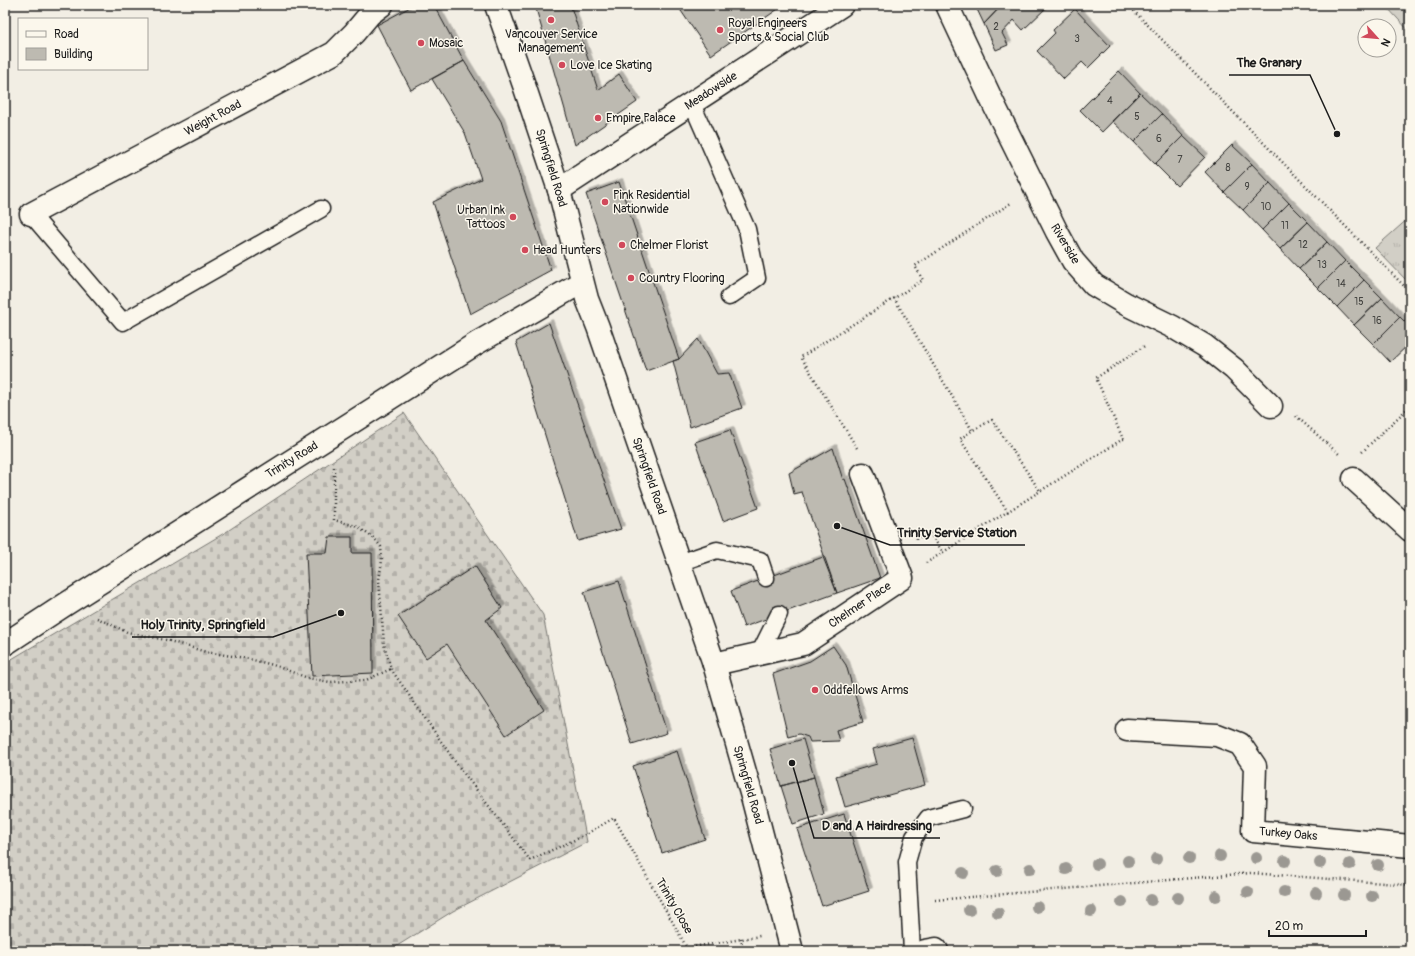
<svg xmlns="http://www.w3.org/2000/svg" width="1415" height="956" font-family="Pangolin,sans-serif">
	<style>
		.cemetery { fill: url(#cemetery-stones); stroke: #777671 }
		.park { fill: url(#park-tufts); stroke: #777671 }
		.building { fill: #bdbab1; stroke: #1c1c1c; filter: url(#shadow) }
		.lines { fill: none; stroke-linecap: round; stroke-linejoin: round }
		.lane-casing { stroke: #1c1c1c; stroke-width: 19 }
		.street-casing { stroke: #1c1c1c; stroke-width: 25 }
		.secondary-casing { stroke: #1c1c1c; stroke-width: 25 }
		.path { stroke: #1c1c1c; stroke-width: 2.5; stroke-dasharray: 1 3; stroke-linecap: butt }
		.lane { stroke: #fbf7ec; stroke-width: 16 }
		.street { stroke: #fbf7ec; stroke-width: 22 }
		.secondary { stroke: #fbf7ec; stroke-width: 22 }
		.tree { fill: #9b9892 }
		.poi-dot { fill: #d1495b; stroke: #fbf7ec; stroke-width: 1.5 }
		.labels { text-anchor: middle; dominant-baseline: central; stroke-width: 3; stroke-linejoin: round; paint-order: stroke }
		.number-label { font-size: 10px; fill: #444441 }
		.poi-label { font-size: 12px; fill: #1c1c1c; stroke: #fbf7ec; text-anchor: start }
		.street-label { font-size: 12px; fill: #1c1c1c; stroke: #fbf7ec }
		.leader { fill: none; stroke: #1c1c1c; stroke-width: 1.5 }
		.callout-dot { fill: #1c1c1c; stroke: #fbf7ec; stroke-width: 1.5 }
		.callout-label { font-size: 13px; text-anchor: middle; font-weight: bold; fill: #1c1c1c; stroke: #fbf7ec; stroke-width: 3; stroke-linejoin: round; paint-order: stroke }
	</style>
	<defs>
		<pattern id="cemetery-stones" width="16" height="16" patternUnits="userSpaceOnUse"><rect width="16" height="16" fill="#d2cfc6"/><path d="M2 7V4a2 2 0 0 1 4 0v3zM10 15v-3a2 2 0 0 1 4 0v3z" fill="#b4b1aa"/></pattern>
		<pattern id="park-tufts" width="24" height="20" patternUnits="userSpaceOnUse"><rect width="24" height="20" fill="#d2cfc6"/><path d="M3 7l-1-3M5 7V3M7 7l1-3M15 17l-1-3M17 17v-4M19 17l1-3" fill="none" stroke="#b4b1aa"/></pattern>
		<filter id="shadow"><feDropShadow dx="3.5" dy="-3.5" stdDeviation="0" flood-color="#0004"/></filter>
	</defs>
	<rect width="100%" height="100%" fill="#f2eee4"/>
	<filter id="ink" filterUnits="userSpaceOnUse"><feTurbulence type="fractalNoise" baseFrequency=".025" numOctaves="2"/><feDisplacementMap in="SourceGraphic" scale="8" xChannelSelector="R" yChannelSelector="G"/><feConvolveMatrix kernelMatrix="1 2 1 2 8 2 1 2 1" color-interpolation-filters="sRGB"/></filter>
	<g filter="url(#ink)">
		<path class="cemetery" d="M 404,413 L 543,615 L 587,842 L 453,911 L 389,951 L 5,951 L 5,663 L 226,532 Z"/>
		<path class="park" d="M 1385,5 L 1410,5 L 1410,32 Z
			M 1410,217 L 1410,284 L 1375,248 Z"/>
		<path class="building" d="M 414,5 L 434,5 L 464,61 L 411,90 L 377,25 Z
			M 535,5 L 574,5 L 571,7 L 598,90 L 619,74 L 637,102 L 575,145 Z
			M 677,5 L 784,5 L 711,55 Z
			M 975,5 L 1002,5 L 984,24 Z
			M 1002,5 L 1049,5 L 1023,30 L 1014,20 L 1002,33 L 1008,45 L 996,50 L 984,24 Z
			M 1075,9 L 1110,46 L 1088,68 L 1082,62 L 1064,79 L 1037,51 L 1055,33 L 1053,30 Z
			M 464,61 L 501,121 L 551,270 L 470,314 L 433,202 L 481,179 L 465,133 L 432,79 Z
			M 1119,71 L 1140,93 L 1102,132 L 1080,110 Z
			M 1140,93 L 1162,114 L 1134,142 L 1112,121 Z
			M 1162,114 L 1183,136 L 1155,164 L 1134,142 Z
			M 1183,136 L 1205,157 L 1177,186 L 1155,164 Z
			M 1232,145 L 1252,164 L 1224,192 L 1205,172 Z
			M 1252,164 L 1270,183 L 1243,210 L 1224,192 Z
			M 619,182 L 679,359 L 646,371 L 586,194 Z
			M 1270,183 L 1289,203 L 1262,230 L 1243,210 Z
			M 1289,203 L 1308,222 L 1280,249 L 1262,230 Z
			M 1308,222 L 1327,242 L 1299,269 L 1280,249 Z
			M 1327,242 L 1345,261 L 1318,288 L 1299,269 Z
			M 1345,261 L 1364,280 L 1337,307 L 1318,288 Z
			M 1364,280 L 1382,298 L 1354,325 L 1337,307 Z
			M 1382,298 L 1400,317 L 1373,344 L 1354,325 Z
			M 1400,317 L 1410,327 L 1410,343 L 1390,362 L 1373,344 Z
			M 549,323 L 621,529 L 578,541 L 516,342 Z
			M 698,339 L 717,374 L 729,373 L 742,408 L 690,427 L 673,361 L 679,359 Z
			M 730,430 L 758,508 L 723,521 L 695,442 Z
			M 833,448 L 843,480 L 845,479 L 880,578 L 837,593 L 802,492 L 794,494 L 789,473 Z
			M 329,537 L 352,537 L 352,553 L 372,553 L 373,673 L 312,676 L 306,553 L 327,553 Z
			M 823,557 L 837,593 L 744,627 L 731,591 Z
			M 475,566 L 502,608 L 486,620 L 544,710 L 506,735 L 447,644 L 426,658 L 398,616 Z
			M 619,581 L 667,733 L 632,744 L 584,592 Z
			M 833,646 L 846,665 L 863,722 L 836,730 L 839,741 L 810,742 L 808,737 L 799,734 L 788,737 L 773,674 L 810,661 Z
			M 912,738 L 925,785 L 845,807 L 836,776 L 877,764 L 873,749 Z
			M 803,739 L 814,777 L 781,786 L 770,749 Z
			M 677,751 L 705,839 L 662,853 L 633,766 Z
			M 814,777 L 824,814 L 793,824 L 781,786 Z
			M 844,814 L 869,891 L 822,906 L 797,829 Z"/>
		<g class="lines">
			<g class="lane-casing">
				<path id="lane" d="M 692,104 L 747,229 L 757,278 L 729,297
					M 31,214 L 123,322 L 321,209
					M 679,563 L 717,550 L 760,560 L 766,578
					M 759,654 L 779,614
					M 912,951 L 907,862 L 914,837 L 928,818 L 963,809"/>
			</g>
			<g class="street-casing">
				<path id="street" d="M 947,5 L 995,107 L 1057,232 L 1073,261 L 1094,285 L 1126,304 L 1173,327 L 1205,346 L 1234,369 L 1271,406
					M 559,190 L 842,5
					M 31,214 L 334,53 L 354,33 L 370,14 L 382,5
					M 1354,479 L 1410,530
					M 5,644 L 66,604 L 477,343 L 582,282
					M 714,664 L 803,644 L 902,578 L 863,474
					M 1127,730 L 1217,735 L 1240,744 L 1255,766 L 1253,831 L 1410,846
					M 925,951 L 936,949 L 937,951"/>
			</g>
			<g class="secondary-casing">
				<path id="secondary" d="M 496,5 L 524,85 L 559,190 L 587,299 L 598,327 L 714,664 L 753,800 L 792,951"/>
			</g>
			<path class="path" d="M 1128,5 L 1410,292
				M 894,298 L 972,430
				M 1296,416 L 1340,455
				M 857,448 L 801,357 L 923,280 L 915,266 L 1011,203
				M 1362,452 L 1410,406
				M 334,467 L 334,520 L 356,526 L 375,539 L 381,547 L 382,560 L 379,580 L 384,644 L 391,669 L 456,763 L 530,860 L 581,837 L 614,818 L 687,948 L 760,936
				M 1008,512 L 960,439 L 973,430 L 992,420 L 1040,491
				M 916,539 L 929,532 L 943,552
				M 926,563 L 1123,439 L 1096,378 L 1146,345
				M 97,618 L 127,632 L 166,640 L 206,652 L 245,658 L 273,665 L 308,678 L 330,682 L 366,680 L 391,669
				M 935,900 L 1251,873 L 1410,885
				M 741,938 L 743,951"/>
			<use href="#lane" class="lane"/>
			<use href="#street" class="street"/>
			<use href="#secondary" class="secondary"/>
		</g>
		<g class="tree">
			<circle cx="1220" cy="856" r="6"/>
			<circle cx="1189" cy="858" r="6"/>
			<circle cx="1256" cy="858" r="6"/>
			<circle cx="1156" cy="859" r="6"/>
			<circle cx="1128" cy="861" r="6"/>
			<circle cx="1285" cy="861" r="6"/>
			<circle cx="1320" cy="863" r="6"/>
			<circle cx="1097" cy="864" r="6"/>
			<circle cx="1350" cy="864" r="6"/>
			<circle cx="1378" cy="865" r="6"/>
			<circle cx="1030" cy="869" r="6"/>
			<circle cx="1066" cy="869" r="6"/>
			<circle cx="997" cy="871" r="6"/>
			<circle cx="963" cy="873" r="6"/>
			<circle cx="1248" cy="892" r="6"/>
			<circle cx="1284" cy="892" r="6"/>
			<circle cx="1316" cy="893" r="6"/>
			<circle cx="1344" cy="895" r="6"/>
			<circle cx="1216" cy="896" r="6"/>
			<circle cx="1372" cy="896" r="6"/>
			<circle cx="1178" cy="898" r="6"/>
			<circle cx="1151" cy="900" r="6"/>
			<circle cx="1122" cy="902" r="6"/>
			<circle cx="1037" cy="907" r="6"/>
			<circle cx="969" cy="910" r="6"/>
			<circle cx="1091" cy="911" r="6"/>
			<circle cx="998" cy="913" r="6"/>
		</g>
	</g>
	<g class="poi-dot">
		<circle cx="551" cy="20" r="4"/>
		<circle cx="720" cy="30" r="4"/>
		<circle cx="421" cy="43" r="4"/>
		<circle cx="562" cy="65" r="4"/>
		<circle cx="598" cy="118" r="4"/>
		<circle cx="605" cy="202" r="4"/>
		<circle cx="513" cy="217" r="4"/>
		<circle cx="622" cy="245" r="4"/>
		<circle cx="525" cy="250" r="4"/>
		<circle cx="631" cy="278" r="4"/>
		<circle cx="815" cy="690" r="4"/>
	</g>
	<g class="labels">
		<g class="number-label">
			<text x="996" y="27">2</text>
			<text x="1077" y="39">3</text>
			<text x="1110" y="101">4</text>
			<text x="1137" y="117">5</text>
			<text x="1159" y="139">6</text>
			<text x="1180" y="160">7</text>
			<text x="1228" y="168">8</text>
			<text x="1247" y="187">9</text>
			<text x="1266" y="207">10</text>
			<text x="1285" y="226">11</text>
			<text x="1303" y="245">12</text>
			<text x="1322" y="265">13</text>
			<text x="1341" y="284">14</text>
			<text x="1359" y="302">15</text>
			<text x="1377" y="321">16</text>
		</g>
		<g class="poi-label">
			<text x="728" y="23">Royal Engineers<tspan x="728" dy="14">Sports &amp; Social Club</tspan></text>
			<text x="551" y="34" text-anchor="middle">Vancouver Service<tspan x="551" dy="14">Management</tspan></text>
			<text x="429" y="43">Mosaic</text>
			<text x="570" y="65">Love Ice Skating</text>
			<text x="606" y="118">Empire Palace</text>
			<text x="613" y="195">Pink Residential<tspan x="613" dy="14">Nationwide</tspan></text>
			<text x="505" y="210" text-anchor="end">Urban Ink<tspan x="505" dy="14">Tattoos</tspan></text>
			<text x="630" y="245">Chelmer Florist</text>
			<text x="533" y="250">Head Hunters</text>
			<text x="639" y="278">Country Flooring</text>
			<text x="823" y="690">Oddfellows Arms</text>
		</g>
		<g class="street-label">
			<text transform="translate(711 91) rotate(-33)">Meadowside</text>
			<text transform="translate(213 118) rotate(-28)">Weight Road</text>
			<text transform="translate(551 168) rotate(73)">Springfield Road</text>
			<text transform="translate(1065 244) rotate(59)">Riverside</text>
			<text transform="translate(292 460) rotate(-32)">Trinity Road</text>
			<text transform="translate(649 476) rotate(71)">Springfield Road</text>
			<text transform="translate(860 605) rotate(-34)">Chelmer Place</text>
			<text transform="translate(748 785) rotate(74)">Springfield Road</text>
			<text transform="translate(1288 834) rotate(5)">Turkey Oaks</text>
			<text transform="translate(674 906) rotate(60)">Trinity Close</text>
		</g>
	</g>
	<path class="leader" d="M1337 134L1310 75H1229M837 526L890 545H1025M341 613L273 637H132M792 763L814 838H940"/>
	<g class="callout-dot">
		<circle cx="1337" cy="134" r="4"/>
		<circle cx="837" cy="526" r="4"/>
		<circle cx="341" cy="613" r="4"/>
		<circle cx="792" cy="763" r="4"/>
	</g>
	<g class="callout-label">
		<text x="1269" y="67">The Granary</text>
		<text x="957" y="537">Trinity Service Station</text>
		<text x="203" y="629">Holy Trinity, Springfield</text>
		<text x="877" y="830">D and A Hairdressing</text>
	</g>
	<rect width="1415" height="956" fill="none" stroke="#fbf7ec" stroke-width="20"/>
	<rect x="10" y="10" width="1395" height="936" fill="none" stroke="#1c1c1c" stroke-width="1.5" filter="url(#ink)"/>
	<rect x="18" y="18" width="130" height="52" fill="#fbf7ec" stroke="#a29f99"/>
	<rect x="26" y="31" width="20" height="6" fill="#fbf7ec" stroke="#a29f99"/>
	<text x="54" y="38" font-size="12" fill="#1c1c1c">Road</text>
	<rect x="26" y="48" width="20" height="12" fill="#bdbab1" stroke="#a29f99"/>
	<text x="54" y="58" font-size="12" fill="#1c1c1c">Building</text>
	<g transform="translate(1377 38) rotate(117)"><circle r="19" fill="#fbf7ec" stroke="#a29f99"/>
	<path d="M0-3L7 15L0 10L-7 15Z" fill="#d1495b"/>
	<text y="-6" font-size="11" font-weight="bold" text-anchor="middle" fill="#1c1c1c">N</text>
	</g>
	<path d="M1269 930v6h97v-6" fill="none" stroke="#1c1c1c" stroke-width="2"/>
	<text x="1275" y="930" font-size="12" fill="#1c1c1c" stroke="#fbf7ec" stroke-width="3" paint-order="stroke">20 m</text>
</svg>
